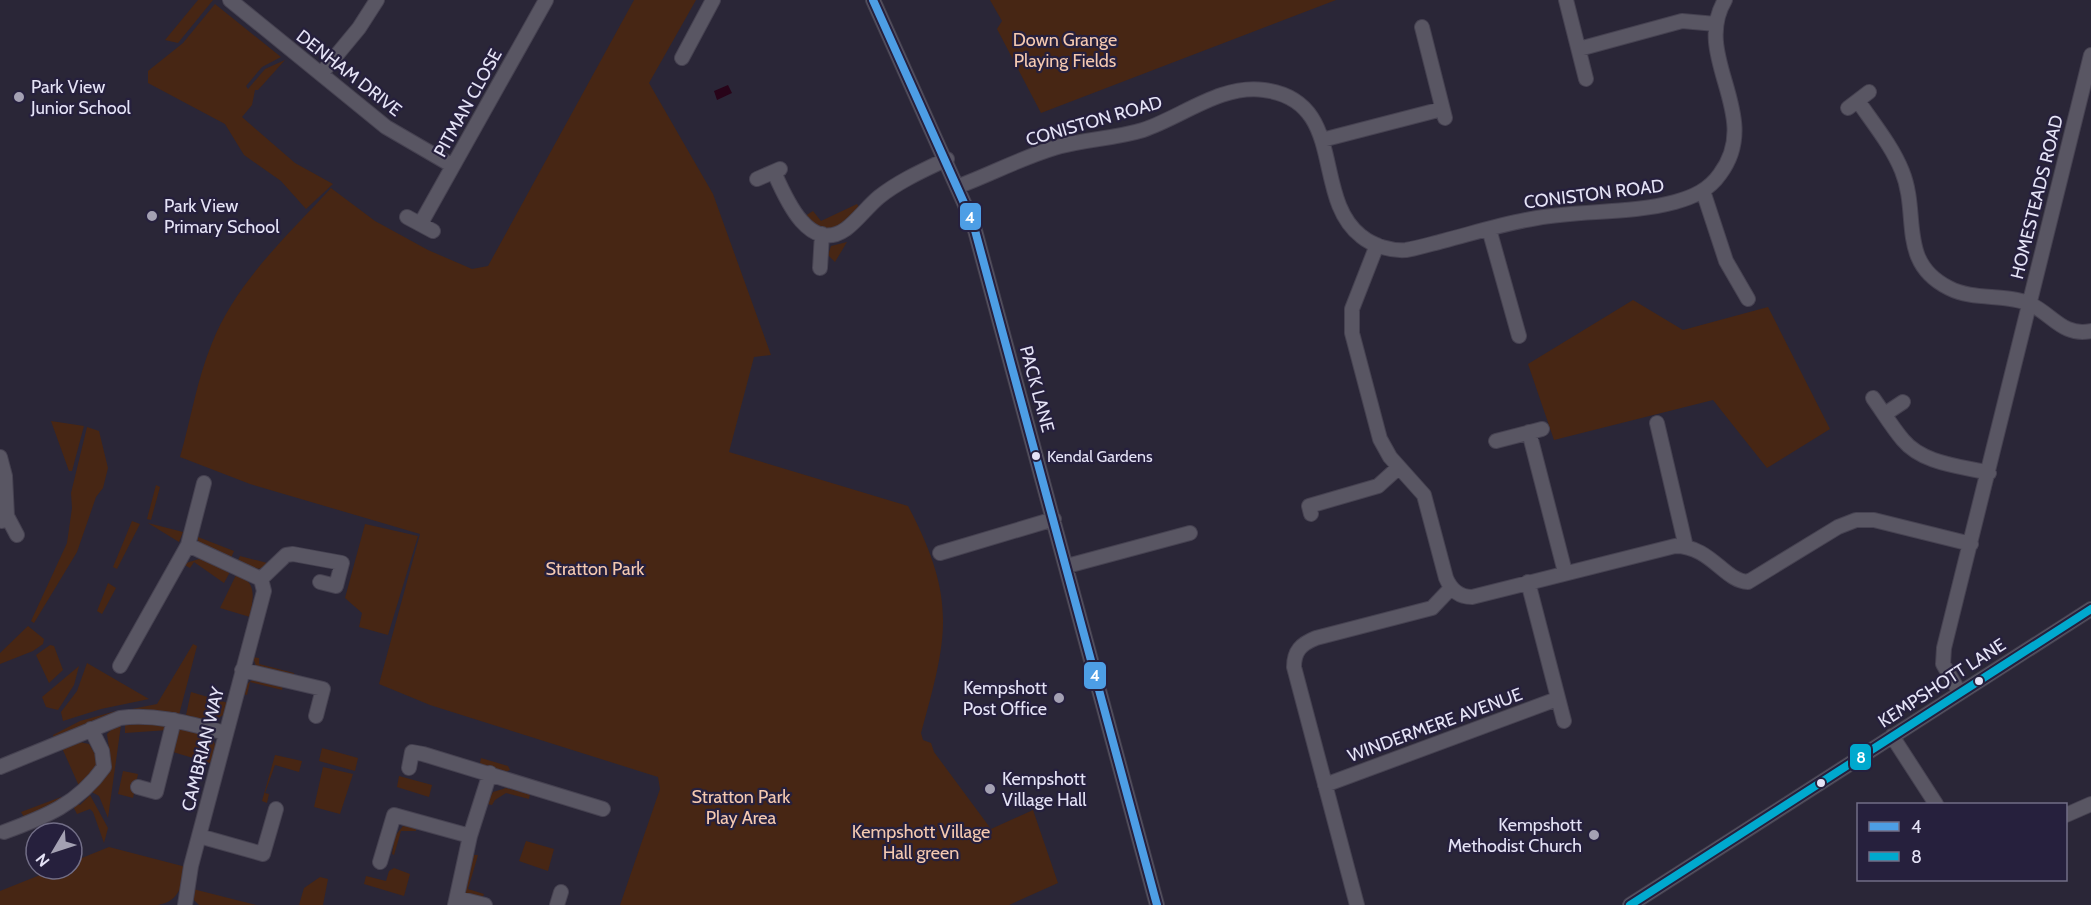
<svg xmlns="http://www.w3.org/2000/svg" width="2091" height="905" font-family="Cabin,sans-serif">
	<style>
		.green { fill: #472614 }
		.water { fill: #280419 }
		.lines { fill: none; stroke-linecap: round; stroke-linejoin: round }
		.minor-casing { stroke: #464251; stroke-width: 16 }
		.minor { stroke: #595663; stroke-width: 14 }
		.bus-1-casing { stroke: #26203d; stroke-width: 12 }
		.bus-2-casing { stroke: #26203d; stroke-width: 12 }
		.bus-1 { stroke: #4d9ee5; stroke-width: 8 }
		.bus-2 { stroke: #00a9ce; stroke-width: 8 }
		.poi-dot { fill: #a4a1b3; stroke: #26203d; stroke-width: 2 }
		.bus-dot { fill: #e5e3f6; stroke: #26203d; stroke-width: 2 }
		.labels { text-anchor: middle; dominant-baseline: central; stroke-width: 4.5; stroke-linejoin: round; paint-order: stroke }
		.bus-label { font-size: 16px; fill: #e5e3f6; stroke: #26203d; text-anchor: start }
		.park-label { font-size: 18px; fill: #f5c9b0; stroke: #26203d }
		.street-label { font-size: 18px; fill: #e5e3f6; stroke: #26203d }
		.poi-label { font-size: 18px; fill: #e5e3f6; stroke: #26203d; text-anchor: start }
		.line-badge { stroke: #26203d; stroke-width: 2 }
		.badge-label { font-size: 16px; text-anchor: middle; font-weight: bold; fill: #fff }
	</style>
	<rect width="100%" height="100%" fill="#2a2637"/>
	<path class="green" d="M 198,0 L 213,0 L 178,43 L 165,40 Z
		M 634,0 L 696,0 L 649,83 L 713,194 L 771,355 L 754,357 L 729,452 L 908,506 C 957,599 948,636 921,733 L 923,740 L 931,743 L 934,752 L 991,829 L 1033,810 L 1058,883 L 1009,905 L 620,905 L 660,789 L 658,777 L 430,705 L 379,684 L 420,534 L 250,484 L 180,457 C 191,419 197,379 212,343 C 236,282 288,235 331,188 L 375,221 L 428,250 L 472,269 L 488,266 Z
		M 990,0 L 1336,0 L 1041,113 L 997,29 L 1002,21 Z
		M 215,4 L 281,57 L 262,67 L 246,86 L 248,89 L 265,69 L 285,60 L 258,90 L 255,90 L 252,105 L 242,117 L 295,163 L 333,184 L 306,209 L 281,181 L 244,155 L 225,124 L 148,83 L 148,71 L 183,43 Z
		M 857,204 L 862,211 L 844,229 L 826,232 L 802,218 L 813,211 L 821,221 Z
		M 847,242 L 835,262 L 828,255 L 831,246 Z
		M 1633,300 L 1683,330 L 1768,307 L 1830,429 L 1767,468 L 1713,400 L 1554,440 L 1528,364 Z
		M 51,421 L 84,426 L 72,471 L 69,471 Z
		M 87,427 L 99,431 L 108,468 L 103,488 L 96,497 L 77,552 L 34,623 L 31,621 L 67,543 L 72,508 L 71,493 Z
		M 156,485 L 160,487 L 151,520 L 147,519 Z
		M 132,521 L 140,524 L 117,569 L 113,567 Z
		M 148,523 L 183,532 L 179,542 Z
		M 365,524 L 418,536 L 388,635 L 359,627 L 362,613 L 345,598 Z
		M 198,537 L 234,551 L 231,558 L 198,543 Z
		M 240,556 L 271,564 C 257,572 251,569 237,562 Z
		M 202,558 L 230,572 L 224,583 L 194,562 L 190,568 L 183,564 Z
		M 236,575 C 258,581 253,598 250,617 L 220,608 Z
		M 108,583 L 116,588 L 102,614 L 97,611 Z
		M 28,626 L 44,639 L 43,644 L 33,651 L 0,664 L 0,653 Z
		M 193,644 L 197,646 L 179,715 L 145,710 L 123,714 L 122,711 L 157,704 Z
		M 50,645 L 54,646 L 63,670 L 49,683 L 36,655 Z
		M 253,657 L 259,658 L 259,664 L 294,673 L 294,676 L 256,666 Z
		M 87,663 L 149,699 L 101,709 L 63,721 L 61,712 L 77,691 Z
		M 79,666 L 74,685 L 58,710 L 46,707 L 42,697 Z
		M 255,679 L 283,685 L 282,690 L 250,682 L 247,695 L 243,694 C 245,686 247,682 255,679 Z
		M 191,692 L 228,703 L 223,715 L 213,722 L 186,715 Z
		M 116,711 L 116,713 L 54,739 L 53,735 L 80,721 Z
		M 135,722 L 169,723 L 168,730 L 125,733 L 125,724 Z
		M 116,725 L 121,725 L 108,818 L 99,796 L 90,791 L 107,771 L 111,762 L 107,734 Z
		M 180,725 C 205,733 222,733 213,764 L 173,752 Z
		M 75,741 L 89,744 L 98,759 L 95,770 L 79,786 L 62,748 Z
		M 322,748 L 358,758 L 355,771 L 319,761 Z
		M 275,755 L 302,761 L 299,772 L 275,765 L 265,793 L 269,794 L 267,803 L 262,801 Z
		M 481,758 L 508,766 L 510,770 L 502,774 L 480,763 Z
		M 323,767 L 353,774 L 340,814 L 314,807 Z
		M 123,771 L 138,774 L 133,798 L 118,794 Z
		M 399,776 L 432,785 L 429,797 L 397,787 Z
		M 506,788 L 530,794 L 529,799 L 506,793 L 495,800 L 492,805 L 487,804 L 493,792 Z
		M 90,795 L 108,828 L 104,843 L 93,812 L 90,809 L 77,814 L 73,806 L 77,803 L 80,805 Z
		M 61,797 L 68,797 L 30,818 L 24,817 L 21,812 Z
		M 403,826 L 416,828 L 416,831 L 401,831 L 394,855 L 392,854 L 395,836 Z
		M 526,841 L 554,849 L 548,871 L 519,861 Z
		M 109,847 L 186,867 C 181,886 180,901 158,905 L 0,905 L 0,891 L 55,869 L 72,869 L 72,862 Z
		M 474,855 L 478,855 L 468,889 L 484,894 L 482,899 L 464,893 Z
		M 394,868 L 410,874 L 404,896 L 364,884 L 366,876 L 386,881 L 389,871 Z
		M 320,877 L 328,879 L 323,905 L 299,905 L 304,888 Z
		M 193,889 L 256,905 L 199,905 L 193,899 Z"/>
	<path class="water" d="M 728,85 L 732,93 L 717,100 L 714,91 Z"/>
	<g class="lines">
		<g class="minor-casing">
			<path id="minor" d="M 230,0 L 386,127 L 453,166
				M 873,0 L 973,223 L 1157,905
				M 1566,0 L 1586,79
				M 1422,27 L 1445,118
				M 1579,49 L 1682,21 L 1716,24
				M 682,58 L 713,0
				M 321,74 L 359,28 L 377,0
				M 1858,101 C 1873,123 1892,146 1902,171 C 1920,215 1897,262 1949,288 C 1974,301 2005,293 2030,304 C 2052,314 2063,337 2091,331
				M 1848,108 L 1869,92
				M 1322,140 L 1442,109
				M 774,172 C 785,197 809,255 846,229 C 858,220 867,207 879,197 C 899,181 924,170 947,159
				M 757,179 L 780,169
				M 959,186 C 991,174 1021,158 1054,148 C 1083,139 1114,139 1143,130 C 1182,117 1221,84 1264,90 C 1348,101 1311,197 1361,236 C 1373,246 1391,251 1406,250 C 1418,248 1431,244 1443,241 C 1474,233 1505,223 1537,218 C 1583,210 1630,214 1675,202 C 1693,197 1709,190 1720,174 C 1764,115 1691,57 1725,0
				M 1703,191 L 1726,261 L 1748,299
				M 407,217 L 433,231
				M 421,223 L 546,0
				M 1489,229 L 1519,336
				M 1377,245 L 1352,309 L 1352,333 L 1380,439 L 1390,457 L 1424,495 L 1446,578 C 1451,590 1459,597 1472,597 L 1675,546 C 1711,546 1724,581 1748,582 L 1838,527 L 1856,520 L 1874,520 L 1971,544
				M 820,268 L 822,234
				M 1873,398 C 1883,412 1892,427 1903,440 C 1923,464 1961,466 1989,473
				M 1885,414 L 1903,402
				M 1657,423 L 1686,547
				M 1529,432 L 1565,572
				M 1496,441 L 1542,429
				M 0,457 L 5,476 L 7,516
				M 1311,514 L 1309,506 L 1378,486 L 1399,467
				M 2,521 L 7,516 L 17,535
				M 188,545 L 204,483
				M 940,553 L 1054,519
				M 1067,566 L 1190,533
				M 261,579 L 286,555 L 293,554 L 342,563 L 336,586 L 320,582
				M 1528,582 L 1564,721
				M 120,666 L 188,545 L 261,579 L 264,591 L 191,866 L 185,905
				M 242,670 L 323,689 L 316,716
				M 1960,693 L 1943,664 L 1944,648 L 2091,55
				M 1892,736 L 1936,804
				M 0,767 L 120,718 C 156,713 191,724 225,733
				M 409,768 L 412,752 L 423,754 L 603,809
				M 1325,785 L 1557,699
				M 138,787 L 156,792 L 174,720
				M 2066,815 L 2091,804
				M 4,832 C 45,817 78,804 104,767 L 102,751 L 91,729
				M 199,836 L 263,854 L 276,809
				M 380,862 L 394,815 L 470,836
				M 457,898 L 485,905
				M 455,905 L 470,836 L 490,773
				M 557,905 L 561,892
				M 1357,905 L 1294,667 C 1294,651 1301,644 1316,638 L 1432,608 L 1451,588
				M 1630,905 L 2091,609"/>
		</g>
		<use href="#minor" class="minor"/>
		<g class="bus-1-casing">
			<path id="bus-1" d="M 873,0 L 973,223 L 1157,905"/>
		</g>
		<g class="bus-2-casing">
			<path id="bus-2" d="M 1630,905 L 2091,609"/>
		</g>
		<use href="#bus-1" class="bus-1"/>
		<use href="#bus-2" class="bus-2"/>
	</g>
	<g class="poi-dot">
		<circle cx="19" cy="97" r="6"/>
		<circle cx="152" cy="216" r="6"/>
		<circle cx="1059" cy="698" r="6"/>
		<circle cx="990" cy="789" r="6"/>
		<circle cx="1594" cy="835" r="6"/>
	</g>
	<g class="bus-dot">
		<circle cx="1036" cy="456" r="5"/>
		<circle cx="1979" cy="681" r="5"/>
		<circle cx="1821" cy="783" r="5"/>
	</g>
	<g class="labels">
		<g class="bus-label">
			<text x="1047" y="456">Kendal Gardens</text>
		</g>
		<g class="park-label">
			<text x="1065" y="40">Down Grange<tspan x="1065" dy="21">Playing Fields</tspan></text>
			<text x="595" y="569">Stratton Park</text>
			<text x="741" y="797">Stratton Park<tspan x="741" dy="21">Play Area</tspan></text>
			<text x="921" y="832">Kempshott Village<tspan x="921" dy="21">Hall green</tspan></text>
		</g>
		<g class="street-label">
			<text transform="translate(349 73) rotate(38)">DENHAM DRIVE</text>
			<text transform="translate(468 103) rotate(-61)">PITMAN CLOSE</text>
			<text transform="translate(1094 121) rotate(-16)">CONISTON ROAD</text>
			<text transform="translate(1594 194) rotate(-7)">CONISTON ROAD</text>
			<text transform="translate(2037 197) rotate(-76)">HOMESTEADS ROAD</text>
			<text transform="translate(1037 389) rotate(75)">PACK LANE</text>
			<text transform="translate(1942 683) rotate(-33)">KEMPSHOTT LANE</text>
			<text transform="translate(1435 725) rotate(-20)">WINDERMERE AVENUE</text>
			<text transform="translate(203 749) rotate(-76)">CAMBRIAN WAY</text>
		</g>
		<g class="poi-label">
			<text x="31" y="87">Park View<tspan x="31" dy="21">Junior School</tspan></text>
			<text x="164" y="206">Park View<tspan x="164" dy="21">Primary School</tspan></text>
			<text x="1047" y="688" text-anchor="end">Kempshott<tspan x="1047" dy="21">Post Office</tspan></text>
			<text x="1002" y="779">Kempshott<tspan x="1002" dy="21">Village Hall</tspan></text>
			<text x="1582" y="825" text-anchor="end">Kempshott<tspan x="1582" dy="21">Methodist Church</tspan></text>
		</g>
	</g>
	<g class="line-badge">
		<rect x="959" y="202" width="23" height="29" rx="6" fill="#4d9ee5"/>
		<rect x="1083" y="661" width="24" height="29" rx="6" fill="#4d9ee5"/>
		<rect x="1849" y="743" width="23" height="28" rx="6" fill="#00a9ce"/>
	</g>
	<g class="badge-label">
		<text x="970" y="223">4</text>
		<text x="1095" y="681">4</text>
		<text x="1861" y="763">8</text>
	</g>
	<rect x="1857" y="803" width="210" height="78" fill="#26203d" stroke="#726e87" stroke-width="1.5"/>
	<rect x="1869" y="822" width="30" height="9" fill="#4d9ee5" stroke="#726e87" stroke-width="1.5"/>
	<text x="1911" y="833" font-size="18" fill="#e5e3f6">4</text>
	<rect x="1869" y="852" width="30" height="9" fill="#00a9ce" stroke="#726e87" stroke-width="1.5"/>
	<text x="1911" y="863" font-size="18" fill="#e5e3f6">8</text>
	<g transform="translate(54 851) rotate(231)"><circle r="28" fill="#26203d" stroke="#726e87" stroke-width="1.5"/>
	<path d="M0-4.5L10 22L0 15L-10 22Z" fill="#a4a1b3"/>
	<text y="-9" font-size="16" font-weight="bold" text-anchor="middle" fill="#e5e3f6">N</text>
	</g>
</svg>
